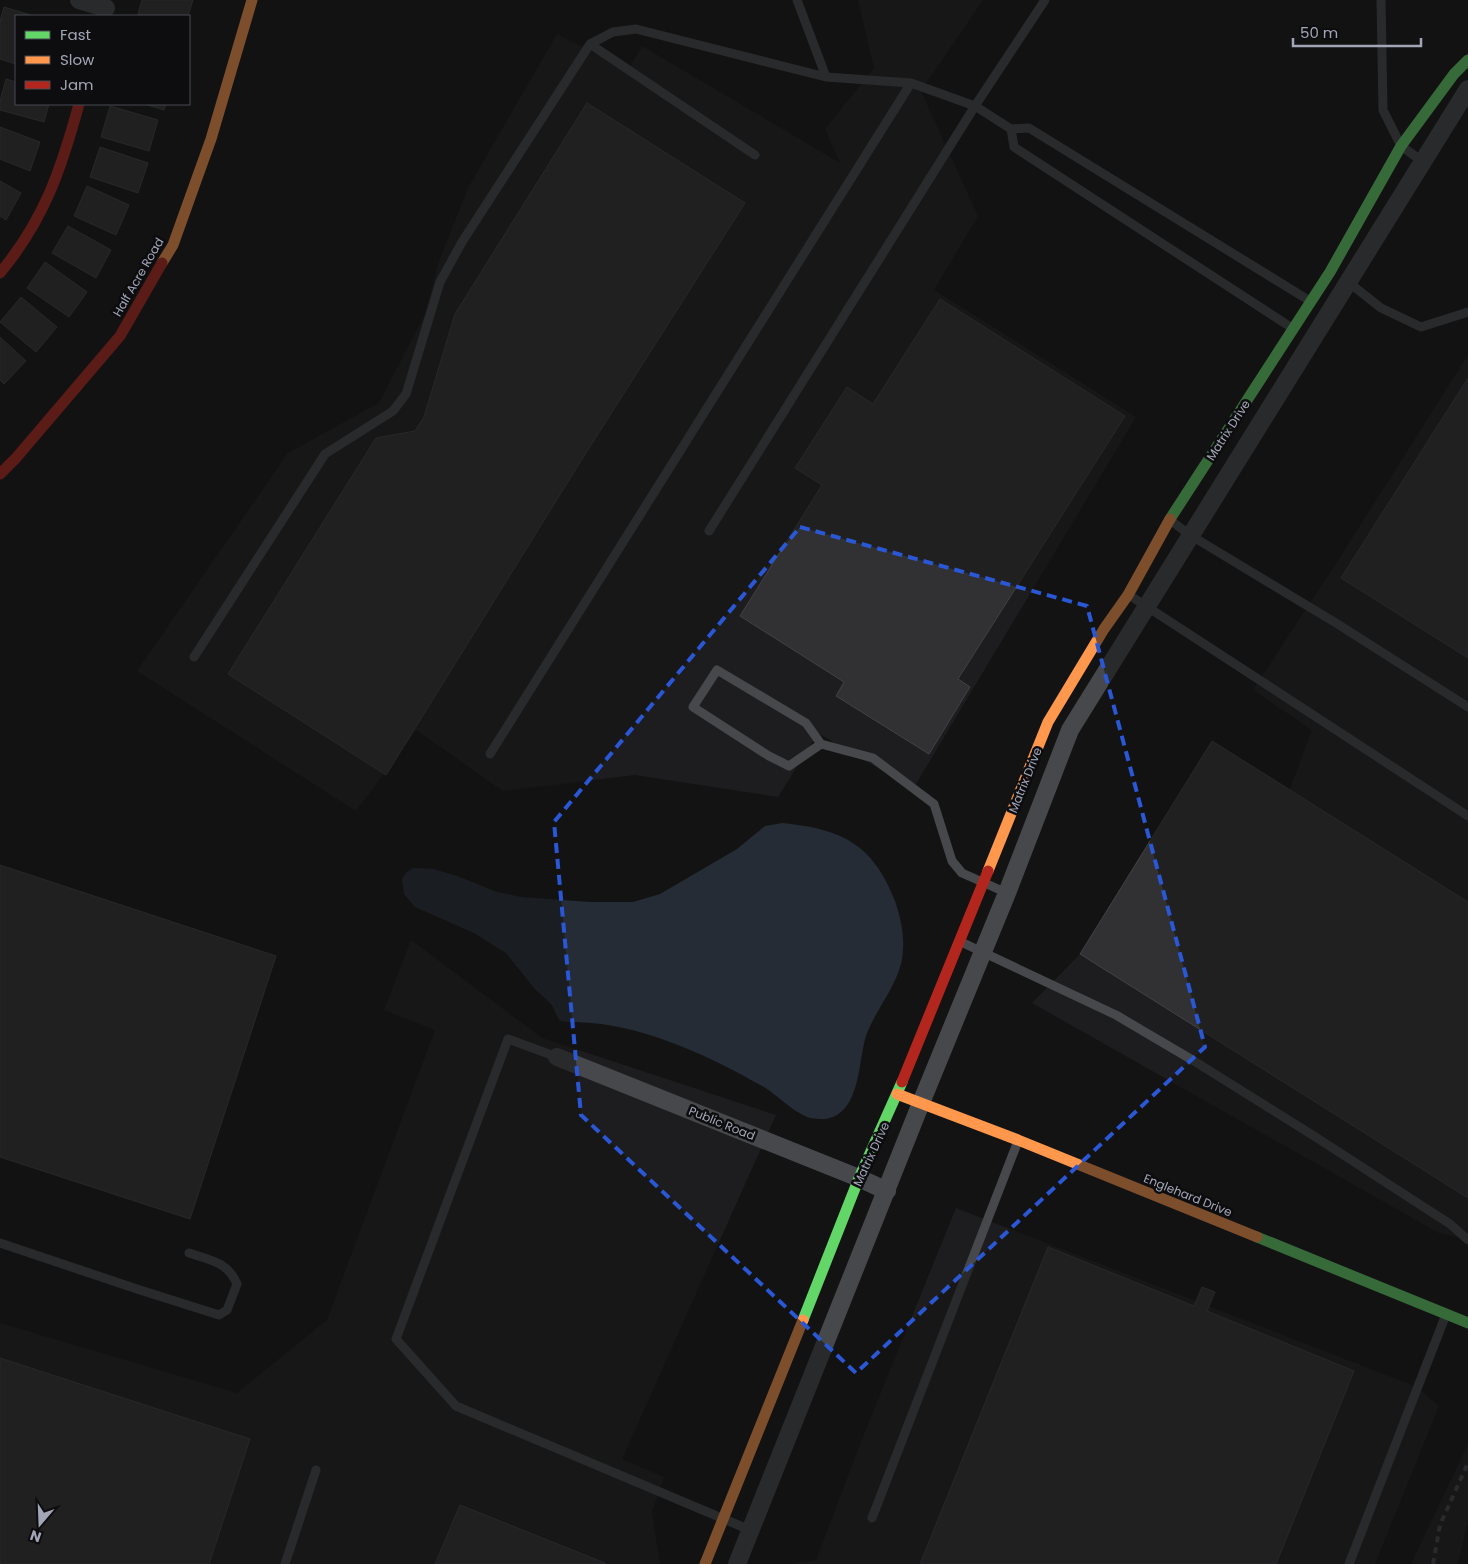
<svg xmlns="http://www.w3.org/2000/svg" width="1468" height="1564" font-family="Poppins,sans-serif">
	<style>
		.built { fill: #1d1d1f }
		.water { fill: #252c35 }
		.building { fill: #313133; stroke: #414247 }
		.lines { fill: none; stroke-linecap: round; stroke-linejoin: round }
		.lane { stroke: #46484c; stroke-width: 9 }
		.street { stroke: #46484c; stroke-width: 18 }
		.fast { stroke: #63d668; stroke-width: 11 }
		.slow { stroke: #ff974d; stroke-width: 11 }
		.jam { stroke: #b3261e; stroke-width: 11 }
		.rail { stroke: #46484b; stroke-width: 4; stroke-dasharray: 6 5; stroke-linecap: butt }
		.marked { fill: none; stroke: #2a57d5; stroke-width: 4; stroke-dasharray: 10 6; stroke-linejoin: round }
		.labels { text-anchor: middle; dominant-baseline: central; stroke-width: 5; stroke-linejoin: round; paint-order: stroke }
		.street-label { font-size: 12px; fill: #a2a6b6; stroke: #0d0d0f }
	</style>
	<rect width="100%" height="100%" fill="#131313"/>
	<path class="built" d="M 858,0 L 983,0 L 921,91 L 978,216 L 934,290 L 1136,417 L 913,789 L 818,733 L 778,797 L 635,775 L 503,791 L 416,730 L 356,811 L 137,671 L 288,453 L 379,403 L 425,314 L 439,261 L 468,188 L 557,34 L 628,70 L 642,46 L 840,163 L 825,129 L 874,68 Z
		M 1468,355 L 1468,1239 L 1439,1233 L 1032,1003 L 1080,954 L 1212,741 L 1290,789 L 1312,730 L 1253,690 L 1337,562 Z
		M 411,940 L 542,1038 L 776,1115 L 622,1459 L 664,1477 L 652,1512 L 660,1564 L 0,1564 L 0,1323 L 237,1393 L 327,1320 L 435,1030 L 384,1010 Z
		M 956,1208 L 1417,1387 L 1439,1406 L 1375,1564 L 790,1564 L 816,1560 L 866,1429 Z
		M 1468,1444 L 1468,1521 L 1458,1564 L 1411,1564 Z"/>
	<path class="water" d="M 782,823 C 842,829 873,844 895,901 C 902,921 906,943 901,964 C 894,990 875,1011 866,1036 C 858,1061 861,1113 826,1119 C 820,1119 813,1119 807,1117 C 791,1110 778,1096 764,1087 C 757,1083 750,1080 744,1076 C 709,1057 671,1040 632,1030 C 619,1027 605,1024 591,1023 C 581,1022 571,1023 561,1021 L 558,1018 L 552,1005 L 534,988 L 506,953 L 474,933 L 415,907 L 404,894 L 402,879 L 406,873 L 413,868 L 433,869 L 457,876 L 497,892 L 521,897 L 590,902 L 633,902 L 660,894 L 737,849 L 765,826 Z"/>
	<path class="building" d="M 142,0 L 193,0 L 188,16 L 145,16 L 138,14 Z
		M 4,7 L 34,16 L 16,16 L 16,64 L 0,59 L 0,21 Z
		M 6,79 L 16,82 L 16,104 L 49,104 L 44,122 L 0,110 L 0,101 Z
		M 587,103 L 745,203 L 579,464 L 386,775 L 228,674 L 376,438 L 415,431 L 424,417 L 455,314 Z
		M 144,104 L 166,104 L 164,110 Z
		M 110,106 L 158,120 L 149,151 L 101,137 Z
		M 0,127 L 40,142 L 30,171 L 0,159 Z
		M 100,147 L 148,163 L 138,193 L 90,177 Z
		M 0,181 L 21,193 L 6,220 L 0,216 Z
		M 87,186 L 129,205 L 116,235 L 74,216 Z
		M 68,226 L 111,250 L 96,278 L 52,253 Z
		M 45,262 L 87,292 L 69,317 L 27,288 Z
		M 21,297 L 57,327 L 36,352 L 0,322 Z
		M 940,299 L 1125,416 L 958,679 L 970,687 L 929,754 L 836,696 L 844,682 L 740,616 L 822,485 L 795,468 L 847,387 L 873,404 Z
		M 0,337 L 26,361 L 4,384 L 0,380 Z
		M 1468,378 L 1468,658 L 1341,578 Z
		M 1212,741 L 1468,902 L 1468,1198 L 1080,954 Z
		M 0,865 L 276,956 L 190,1219 L 0,1157 Z
		M 1048,1247 L 1194,1306 L 1202,1287 L 1215,1292 L 1207,1311 L 1354,1371 L 1276,1564 L 920,1564 Z
		M 0,1358 L 250,1439 L 209,1564 L 0,1564 Z
		M 460,1505 L 605,1563 L 605,1564 L 435,1564 Z"/>
	<g class="lines">
		<path class="lane" d="M 797,0 L 826,77
			M 1381,0 L 1383,110 L 1401,146 L 1422,161
			M 590,44 L 755,155
			M 1011,129 L 1014,147 L 1292,328
			M 1347,281 L 1381,308 L 1421,327 L 1468,312
			M 1170,520 L 1190,535 L 1336,623 L 1468,707
			M 709,531 L 975,106 L 1011,129 L 1029,128 L 1310,301
			M 1129,595 L 1468,816
			M 194,657 L 325,454 L 393,411 L 406,394 L 440,282 L 462,242 L 590,44 L 613,32 L 636,29 L 826,77 L 911,83 L 975,106 L 1045,0
			M 821,744 L 806,723 L 717,670 L 693,707 L 769,756 L 789,766 L 821,744 L 873,758 L 934,804 L 952,861 L 962,873 L 1007,893
			M 490,754 L 911,83
			M 959,941 L 1116,1015 L 1194,1061 L 1314,1136 L 1450,1224 L 1468,1240
			M 557,1057 L 508,1039 L 396,1339 L 456,1406 L 750,1530
			M 0,1243 L 137,1289 L 219,1315 L 227,1310 L 237,1284 C 228,1262 210,1260 189,1253
			M 872,1518 L 1018,1141
			M 285,1564 L 316,1470
			M 1349,1564 L 1445,1317"/>
		<path class="street" d="M 79,0 L 106,8
			M 557,1057 L 859,1178 L 887,1191
			M 737,1564 L 921,1103 L 1007,893 L 1070,730 L 1468,89"/>
		<path class="fast" d="M 1170,519 L 1330,272 L 1401,146 L 1454,74 L 1468,60
			M 1257,1237 L 1468,1323
			M 803,1320 L 859,1178 L 902,1082"/>
		<path class="slow" d="M 162,263 L 173,245 L 211,139 L 252,0
			M 988,871 L 1048,722 L 1104,629 L 1128,595 L 1170,519
			M 897,1094 L 1018,1140 L 1257,1237
			M 705,1564 L 803,1320"/>
		<path class="jam" d="M 0,273 C 44,220 61,170 79,104
			M 0,474 L 16,458 L 120,336 L 162,263
			M 902,1082 L 988,871"/>
		<path class="rail" d="M 1433,1564 L 1440,1525 L 1468,1463"/>
	</g>
	<path d="M0 0H1468V1564H0ZM 800,527 L 1087,606 L 1205,1047 L 856,1373 L 581,1115 L 554,822 Z" fill="#131313" fill-opacity=".55" fill-rule="evenodd"/>
	<path class="marked" d="M 800,527 L 1087,606 L 1205,1047 L 856,1373 L 581,1115 L 554,822 Z"/>
	<g class="labels">
		<g class="street-label">
			<text transform="translate(138 277) rotate(-60)">Half Acre Road</text>
			<text transform="translate(1228 430) rotate(-57)">Matrix Drive</text>
			<text transform="translate(1025 780) rotate(-68)">Matrix Drive</text>
			<text transform="translate(722 1123) rotate(22)">Public Road</text>
			<text transform="translate(871 1154) rotate(-65)">Matrix Drive</text>
			<text transform="translate(1188 1195) rotate(22)">Englehard Drive</text>
		</g>
	</g>
	<rect x="15" y="15" width="175" height="90" fill="#0d0d0f" stroke="#494a52"/>
	<rect x="25" y="31" width="25" height="8" fill="#63d668" stroke="#494a52"/>
	<text x="60" y="40" font-size="15" fill="#a2a6b6">Fast</text>
	<rect x="25" y="56" width="25" height="8" fill="#ff974d" stroke="#494a52"/>
	<text x="60" y="65" font-size="15" fill="#a2a6b6">Slow</text>
	<rect x="25" y="81" width="25" height="8" fill="#b3261e" stroke="#494a52"/>
	<text x="60" y="90" font-size="15" fill="#a2a6b6">Jam</text>
	<g transform="translate(40 1524) rotate(199)" stroke="#0d0d0f" stroke-width="4" paint-order="stroke">
	<path d="M0-4L9 19L0 12L-9 19Z" fill="#a2a6b6"/>
	<text y="-8" font-size="14" font-weight="bold" text-anchor="middle" fill="#a2a6b6">N</text>
	</g>
	<path d="M1293 38v8h128v-8" fill="none" stroke="#a2a6b6" stroke-width="2.5"/>
	<text x="1300" y="38" font-size="15" fill="#a2a6b6" stroke="#0d0d0f" stroke-width="4" paint-order="stroke">50 m</text>
</svg>
